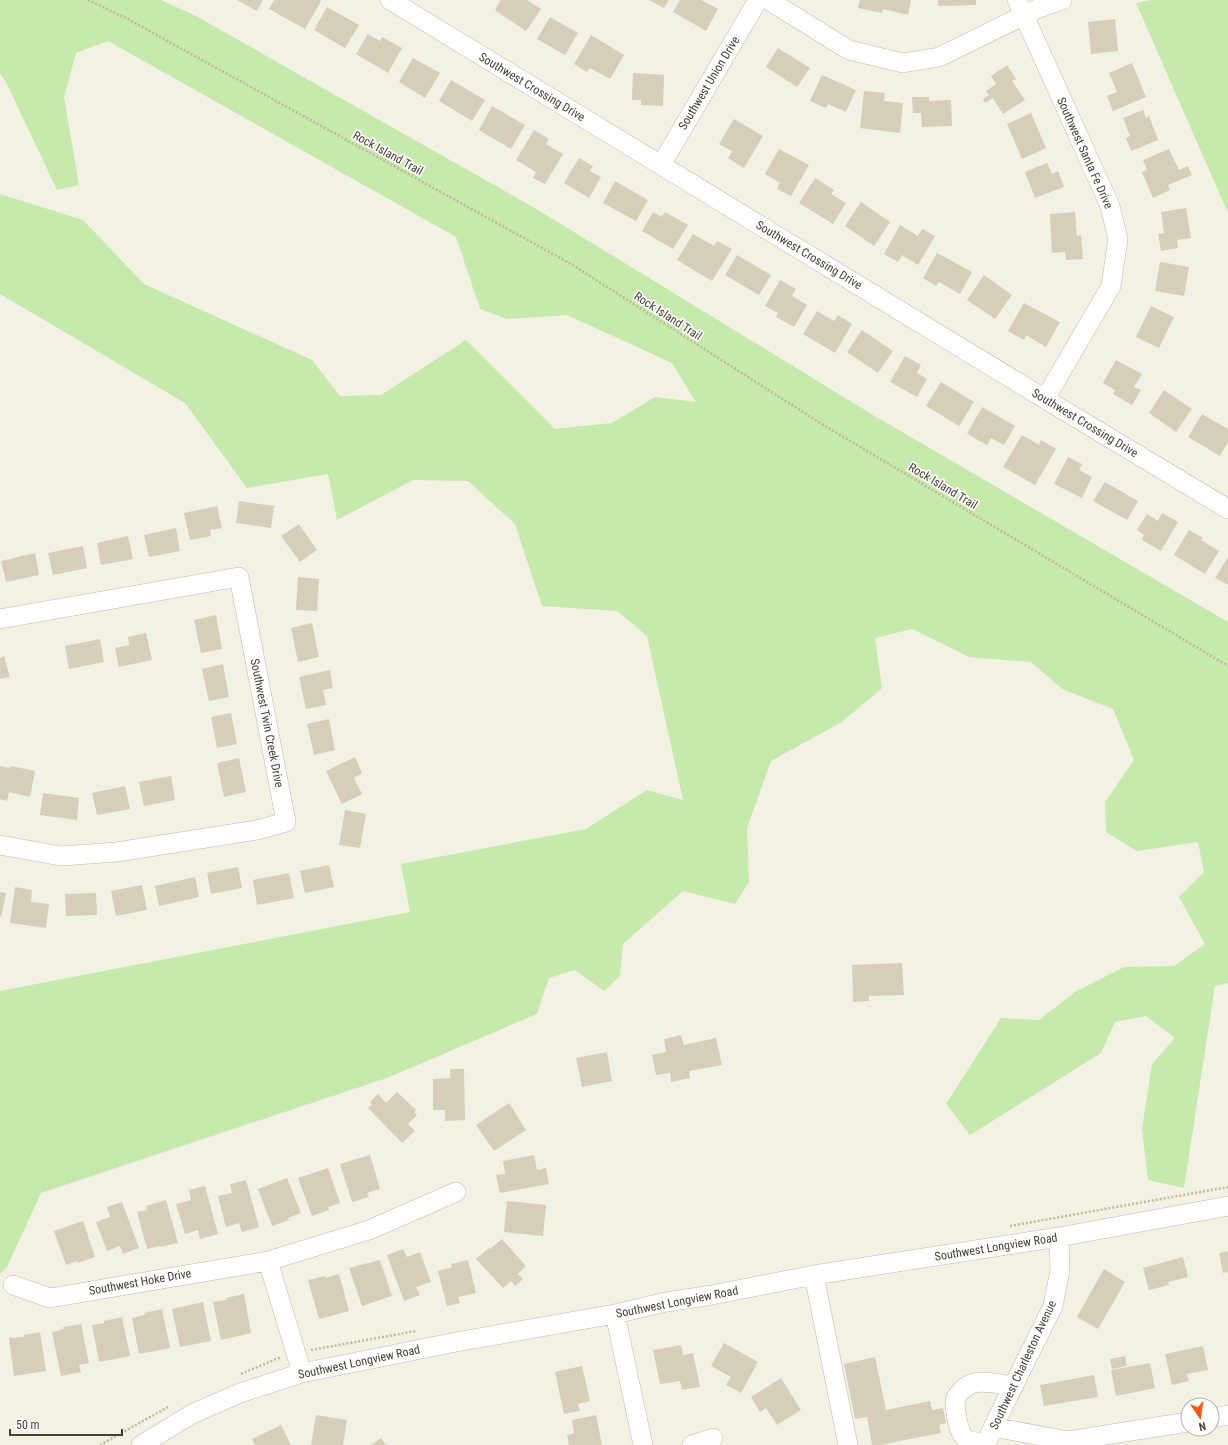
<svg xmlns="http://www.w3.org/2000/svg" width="1228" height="1445" font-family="'Roboto Condensed',sans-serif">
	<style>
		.green { fill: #c5eaab }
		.building { fill: #d5ceb9 }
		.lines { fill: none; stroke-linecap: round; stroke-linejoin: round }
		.minor-casing { stroke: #bfbaa6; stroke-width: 20 }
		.path { stroke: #c1b897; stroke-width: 2.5; stroke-dasharray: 2 2; stroke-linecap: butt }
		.minor { stroke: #fff; stroke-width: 19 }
		.labels { text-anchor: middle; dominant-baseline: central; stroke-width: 3.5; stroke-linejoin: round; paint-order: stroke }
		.street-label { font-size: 12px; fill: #464134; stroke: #fff }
	</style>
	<rect width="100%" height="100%" fill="#f3f1e4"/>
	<path class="green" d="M 0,0 L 161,0 L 196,16 L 538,210 L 873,415 L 1228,622 L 1228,983 L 1215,986 L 1184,1188 L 1148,1180 L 1142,1129 L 1152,1064 L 1175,1038 L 1146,1016 L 1115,1022 L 1101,1053 L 970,1135 L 946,1104 L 1001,1018 L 1039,1020 L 1075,992 L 1124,967 L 1174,966 L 1205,944 L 1179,897 L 1204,872 L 1198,842 L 1137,851 L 1106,832 L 1105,802 L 1134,760 L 1113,709 L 1062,689 L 1031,662 L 969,657 L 912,629 L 875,638 L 882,688 L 842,722 L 771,761 L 747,828 L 749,882 L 735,904 L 683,891 L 623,944 L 620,976 L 604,991 L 575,970 L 549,978 L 537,1014 L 387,1078 L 41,1193 L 7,1267 L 0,1274 L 0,991 L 410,912 L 401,864 L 586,829 L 647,790 L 683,800 L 647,636 L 617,611 L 542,606 L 515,524 L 468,481 L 413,480 L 337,520 L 328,474 L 247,488 L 185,403 L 0,294 L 0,194 L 83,220 L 144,284 L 312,360 L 340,396 L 381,395 L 466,340 L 555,429 L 612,423 L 655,397 L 696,402 L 672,363 L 567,315 L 507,319 L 480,309 L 456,237 L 108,41 L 76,53 L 64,97 L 79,185 L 57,190 L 5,80 L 0,74 Z
		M 1151,0 L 1228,0 L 1228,213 L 1136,3 Z"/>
	<path class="building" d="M 237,0 L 263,0 L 257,11 Z
		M 274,0 L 320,0 L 321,1 L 305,29 L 269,9 Z
		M 501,0 L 527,0 L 541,9 L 526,31 L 495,10 Z
		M 649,0 L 669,0 L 664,8 Z
		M 680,0 L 701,0 L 718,9 L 706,31 L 673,12 Z
		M 860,0 L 911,0 L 908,15 L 883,9 L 882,13 L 858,8 Z
		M 938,0 L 976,0 L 976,5 L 938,6 Z
		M 327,7 L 359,25 L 345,48 L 314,30 Z
		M 550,17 L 578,33 L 565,55 L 537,39 Z
		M 1115,19 L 1118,51 L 1091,54 L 1088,22 Z
		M 368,34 L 380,41 L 382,37 L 402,48 L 388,73 L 356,54 Z
		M 591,35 L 624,55 L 610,79 L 590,68 L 587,72 L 574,64 Z
		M 778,48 L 810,68 L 797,87 L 766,67 Z
		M 413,58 L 440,73 L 425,98 L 399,82 Z
		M 1132,63 L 1146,97 L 1113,111 L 1107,96 L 1117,92 L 1109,73 Z
		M 1007,65 L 1016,79 L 1012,81 L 1025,100 L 1003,114 L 993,98 L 985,103 L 983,99 L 989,95 L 986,91 L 996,84 L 991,76 Z
		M 633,73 L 664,75 L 663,106 L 641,105 L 641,100 L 632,100 Z
		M 822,75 L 856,90 L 846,112 L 828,104 L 826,108 L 810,101 Z
		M 451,80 L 485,100 L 472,121 L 439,101 Z
		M 864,91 L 885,93 L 884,101 L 903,103 L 900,133 L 860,128 Z
		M 912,97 L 929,97 L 929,101 L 951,100 L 952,126 L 922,127 L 921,113 L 913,113 Z
		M 492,106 L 525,125 L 511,149 L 479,130 Z
		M 1143,110 L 1146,118 L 1149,116 L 1158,140 L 1131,151 L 1126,138 L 1130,136 L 1123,118 Z
		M 1031,113 L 1046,148 L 1022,159 L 1007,124 Z
		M 734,119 L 763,136 L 744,168 L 728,158 L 732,151 L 719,144 Z
		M 534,130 L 549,139 L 546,144 L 563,154 L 545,184 L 533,178 L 536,172 L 516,160 Z
		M 779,149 L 809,165 L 791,196 L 777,189 L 780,183 L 765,174 Z
		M 1169,149 L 1179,170 L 1188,166 L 1192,175 L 1168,185 L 1170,190 L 1153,198 L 1142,172 L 1147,170 L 1143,160 Z
		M 579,158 L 593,166 L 590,171 L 601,177 L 589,198 L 564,183 Z
		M 1047,163 L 1052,174 L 1058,171 L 1064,187 L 1035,198 L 1025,172 Z
		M 815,178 L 834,190 L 831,194 L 846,203 L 833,224 L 799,203 Z
		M 615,181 L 648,200 L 636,221 L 603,203 Z
		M 861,202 L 890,222 L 874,246 L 845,226 Z
		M 1186,208 L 1191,238 L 1177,240 L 1178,248 L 1161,251 L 1158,234 L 1164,233 L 1161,212 Z
		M 653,212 L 662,217 L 665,212 L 688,225 L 673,249 L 642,231 Z
		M 1075,212 L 1077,236 L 1081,235 L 1083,259 L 1066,260 L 1065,252 L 1052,253 L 1050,214 Z
		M 900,225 L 918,236 L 922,229 L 935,236 L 918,265 L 902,255 L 898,262 L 884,254 Z
		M 693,234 L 714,246 L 717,241 L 732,249 L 712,281 L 677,260 Z
		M 937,253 L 972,272 L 960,294 L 939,282 L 936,286 L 923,278 Z
		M 737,255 L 771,275 L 759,295 L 725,275 Z
		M 1160,262 L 1189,267 L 1184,296 L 1155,291 Z
		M 984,275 L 1012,295 L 995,319 L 967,300 Z
		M 780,280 L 796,289 L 792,296 L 807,305 L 794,327 L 776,317 L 778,313 L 765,306 Z
		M 1024,303 L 1060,322 L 1046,347 L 1026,335 L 1024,340 L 1008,331 Z
		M 1151,306 L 1174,317 L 1159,348 L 1136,337 Z
		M 817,311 L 834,321 L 838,315 L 852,324 L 835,353 L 803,334 Z
		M 862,330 L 893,351 L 878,373 L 847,352 Z
		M 905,356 L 921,365 L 917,373 L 927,379 L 917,397 L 890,382 Z
		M 1116,360 L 1142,374 L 1134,387 L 1141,390 L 1132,405 L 1113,394 L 1115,390 L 1103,383 Z
		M 941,382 L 974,402 L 959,426 L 926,406 Z
		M 1164,390 L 1192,409 L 1176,432 L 1149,413 Z
		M 982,407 L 1015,426 L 1004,445 L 991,438 L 987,445 L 967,434 Z
		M 1202,414 L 1228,429 L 1228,442 L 1220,456 L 1188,437 Z
		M 1022,435 L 1039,445 L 1041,440 L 1056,449 L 1035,485 L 1003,467 Z
		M 1068,457 L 1082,464 L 1079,470 L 1092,477 L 1082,498 L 1054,484 Z
		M 1105,482 L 1138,501 L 1127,520 L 1093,501 Z
		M 239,501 L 274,506 L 271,528 L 236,523 Z
		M 217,506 L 222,528 L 210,530 L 211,536 L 190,540 L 184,513 Z
		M 1162,513 L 1178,522 L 1161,551 L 1142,540 L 1144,535 L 1137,530 L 1147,514 L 1158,521 Z
		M 299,524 L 317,550 L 300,562 L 281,536 Z
		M 176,528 L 180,551 L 149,557 L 144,535 Z
		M 1189,530 L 1203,538 L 1201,540 L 1219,551 L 1205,574 L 1174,555 Z
		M 128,536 L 133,559 L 101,565 L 97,543 Z
		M 83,546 L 87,568 L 53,575 L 48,553 Z
		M 35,553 L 39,575 L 6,582 L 1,561 Z
		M 1228,557 L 1228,585 L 1215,578 Z
		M 298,577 L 319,579 L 317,611 L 296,610 Z
		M 216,615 L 222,649 L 201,653 L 194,620 Z
		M 312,623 L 319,657 L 298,662 L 291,628 Z
		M 146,633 L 152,660 L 119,667 L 115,648 L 129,645 L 128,637 Z
		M 100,639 L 104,662 L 69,669 L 65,646 Z
		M 4,656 L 10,677 L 0,679 L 0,658 Z
		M 223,664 L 229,697 L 209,701 L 202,669 Z
		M 330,670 L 333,688 L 323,690 L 326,705 L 306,709 L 299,677 Z
		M 231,713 L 237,744 L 217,748 L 211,717 Z
		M 329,719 L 335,750 L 314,755 L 307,724 Z
		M 355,757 L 362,773 L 354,778 L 362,794 L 342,804 L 326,771 Z
		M 239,758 L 246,792 L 224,797 L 217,763 Z
		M 0,766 L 10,768 L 11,766 L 35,771 L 30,797 L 9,792 L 7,801 L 0,799 Z
		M 171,776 L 175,800 L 144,806 L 139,782 Z
		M 125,786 L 130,809 L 97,815 L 92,793 Z
		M 43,793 L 79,798 L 77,820 L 40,815 Z
		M 345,810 L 366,814 L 360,848 L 339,845 Z
		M 329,865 L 334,887 L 305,893 L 300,871 Z
		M 238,867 L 242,888 L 211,894 L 207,873 Z
		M 289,873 L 294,898 L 257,905 L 253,880 Z
		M 195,877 L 199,897 L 159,906 L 155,886 Z
		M 142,885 L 147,910 L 116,916 L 111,891 Z
		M 15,887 L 32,890 L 31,902 L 49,904 L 46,928 L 10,923 Z
		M 0,892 L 6,893 L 1,917 L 0,917 Z
		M 96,893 L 97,915 L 66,916 L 65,894 Z
		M 902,963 L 904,995 L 869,996 L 869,1001 L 853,1002 L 852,965 Z
		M 681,1035 L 684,1045 L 716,1038 L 722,1065 L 689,1071 L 690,1078 L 671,1082 L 670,1073 L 656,1075 L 652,1055 L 666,1052 L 664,1039 Z
		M 607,1052 L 612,1081 L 582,1087 L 576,1058 Z
		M 450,1069 L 464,1069 L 465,1120 L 445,1121 L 445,1110 L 433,1110 L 433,1079 L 450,1078 Z
		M 397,1092 L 416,1110 L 414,1112 L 417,1115 L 408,1124 L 415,1131 L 402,1143 L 368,1108 L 372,1105 L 370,1102 L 378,1094 L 386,1103 Z
		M 509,1103 L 526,1130 L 494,1151 L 476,1125 Z
		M 370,1155 L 380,1189 L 367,1193 L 369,1197 L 352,1202 L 340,1164 Z
		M 534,1155 L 537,1170 L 546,1168 L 549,1184 L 500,1193 L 496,1175 L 505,1174 L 503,1161 Z
		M 328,1168 L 340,1203 L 328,1207 L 329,1210 L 312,1216 L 298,1178 Z
		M 287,1178 L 301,1213 L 288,1218 L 289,1220 L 272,1226 L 258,1189 Z
		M 246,1180 L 259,1227 L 242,1232 L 239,1223 L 226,1227 L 218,1196 L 232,1193 L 230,1184 Z
		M 205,1186 L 218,1234 L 200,1239 L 198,1230 L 185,1234 L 176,1204 L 191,1200 L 189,1190 Z
		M 166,1200 L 178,1243 L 160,1247 L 160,1246 L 147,1249 L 137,1212 L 147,1210 L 146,1206 Z
		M 507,1201 L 546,1205 L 543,1236 L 504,1232 Z
		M 122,1202 L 139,1248 L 123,1254 L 120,1246 L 107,1251 L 96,1222 L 110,1217 L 107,1207 Z
		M 83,1221 L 95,1257 L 78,1263 L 78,1261 L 66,1265 L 54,1231 Z
		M 502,1239 L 526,1266 L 518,1274 L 523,1279 L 515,1286 L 511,1281 L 503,1288 L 476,1259 L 489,1248 L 490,1249 Z
		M 403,1249 L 407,1257 L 420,1252 L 431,1282 L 416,1287 L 420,1295 L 404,1301 L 387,1255 Z
		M 1228,1251 L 1228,1272 L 1223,1273 L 1219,1253 Z
		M 1183,1257 L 1188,1277 L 1168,1282 L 1169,1285 L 1149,1290 L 1143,1268 Z
		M 380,1260 L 392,1296 L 362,1306 L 349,1268 Z
		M 468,1260 L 476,1293 L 458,1297 L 460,1303 L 447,1306 L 438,1271 L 452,1267 L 451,1264 Z
		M 1104,1269 L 1125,1282 L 1098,1329 L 1077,1317 Z
		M 339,1274 L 349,1311 L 319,1319 L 308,1280 L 325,1276 L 326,1278 Z
		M 244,1294 L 251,1333 L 221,1340 L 213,1302 L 227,1300 L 226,1298 Z
		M 203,1302 L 211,1341 L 180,1347 L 172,1309 Z
		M 162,1309 L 170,1348 L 139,1354 L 132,1318 L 145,1315 L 144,1313 Z
		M 122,1317 L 130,1356 L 99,1362 L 92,1325 L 104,1323 L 104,1321 Z
		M 81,1324 L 89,1363 L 79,1365 L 81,1372 L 61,1376 L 52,1332 L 64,1329 L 63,1327 Z
		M 40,1332 L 46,1371 L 14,1376 L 9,1338 L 24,1337 L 24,1335 Z
		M 724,1343 L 758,1362 L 741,1393 L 726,1385 L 731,1377 L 711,1366 Z
		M 681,1345 L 683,1355 L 693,1353 L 700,1387 L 682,1390 L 680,1381 L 660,1384 L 653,1350 Z
		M 1203,1346 L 1208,1370 L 1187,1374 L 1189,1381 L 1172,1385 L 1165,1354 Z
		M 1125,1356 L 1127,1366 L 1112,1369 L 1110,1359 Z
		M 875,1357 L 886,1410 L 930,1401 L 932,1410 L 943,1408 L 946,1423 L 939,1425 L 941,1433 L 880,1445 L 872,1445 L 867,1417 L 855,1419 L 844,1364 Z
		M 1150,1363 L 1155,1388 L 1116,1396 L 1111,1370 Z
		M 582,1366 L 590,1401 L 578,1404 L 580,1411 L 564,1414 L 555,1372 Z
		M 1094,1375 L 1098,1397 L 1044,1406 L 1040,1385 Z
		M 781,1378 L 801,1410 L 777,1425 L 766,1408 L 760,1412 L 751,1397 Z
		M 316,1415 L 347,1420 L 343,1445 L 311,1445 Z
		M 596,1415 L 602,1445 L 569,1445 L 567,1435 L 574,1433 L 572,1420 Z
		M 281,1425 L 291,1445 L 255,1445 L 252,1439 Z
		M 381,1438 L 386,1445 L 371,1445 Z"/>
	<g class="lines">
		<g class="minor-casing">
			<path id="minor" d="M 390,0 L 1045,399 L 1228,509
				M 768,0 L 849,50 L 903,63 L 939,57 L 1039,8 L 1062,0
				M 1017,0 L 1110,206 L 1118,239 L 1111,286 L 1045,399
				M 661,165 L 758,0
				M 0,619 L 239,577 L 286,822 L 257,830 L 117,852 L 61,856 L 0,845
				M 268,1261 L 302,1373
				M 814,1275 L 848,1445
				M 13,1285 L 50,1298 L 268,1261 L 369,1230 L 456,1192
				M 615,1314 L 643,1445
				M 1212,1418 L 1228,1415
				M 993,1427 L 1068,1441 L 1188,1422
				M 986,1444 C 980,1443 971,1442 966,1439 C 958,1434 955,1410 955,1401 C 956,1395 965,1386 971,1384 C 983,1379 1001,1385 1014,1386
				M 141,1445 L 192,1414 L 240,1393 L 302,1373 L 456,1342 L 615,1314 L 666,1302 L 712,1295 L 814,1275 L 1059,1237 L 1228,1206
				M 692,1445 L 713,1438
				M 986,1445 L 993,1427 L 1053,1306 L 1060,1270 L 1059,1237"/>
		</g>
		<path class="path" d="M 88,0 L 126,18 L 571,264 L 820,423 L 1228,666
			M 1010,1226 L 1228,1187
			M 311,1350 L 416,1331
			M 241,1374 L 281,1357
			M 100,1445 L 168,1407"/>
		<use href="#minor" class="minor"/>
	</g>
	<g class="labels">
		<g class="street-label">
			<text transform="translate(709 83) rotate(-59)">Southwest Union Drive</text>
			<text transform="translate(532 87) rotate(31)">Southwest Crossing Drive</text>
			<text transform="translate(388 153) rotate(29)">Rock Island Trail</text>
			<text transform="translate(1085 153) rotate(66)">Southwest Santa Fe Drive</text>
			<text transform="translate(809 255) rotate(31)">Southwest Crossing Drive</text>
			<text transform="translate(668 316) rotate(33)">Rock Island Trail</text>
			<text transform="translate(1085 423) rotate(31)">Southwest Crossing Drive</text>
			<text transform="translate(943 486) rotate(31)">Rock Island Trail</text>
			<text transform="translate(267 723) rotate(79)">Southwest Twin Creek Drive</text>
			<text transform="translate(996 1247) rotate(-9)">Southwest Longview Road</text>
			<text transform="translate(140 1282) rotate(-10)">Southwest Hoke Drive</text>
			<text transform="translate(677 1302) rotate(-11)">Southwest Longview Road</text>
			<text transform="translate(359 1362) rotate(-12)">Southwest Longview Road</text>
			<text transform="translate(1023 1365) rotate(-65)">Southwest Charleston Avenue</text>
		</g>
	</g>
	<g transform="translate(1200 1417) rotate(167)"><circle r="19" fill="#ffffff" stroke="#b5b3ae"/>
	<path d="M0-3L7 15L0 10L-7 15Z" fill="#ff550f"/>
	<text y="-6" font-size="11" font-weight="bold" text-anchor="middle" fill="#464134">N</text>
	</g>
	<path d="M10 1429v6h112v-6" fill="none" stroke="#464134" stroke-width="2"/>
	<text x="16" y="1429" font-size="12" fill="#464134" stroke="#ffffff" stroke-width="3" paint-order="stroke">50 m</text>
</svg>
